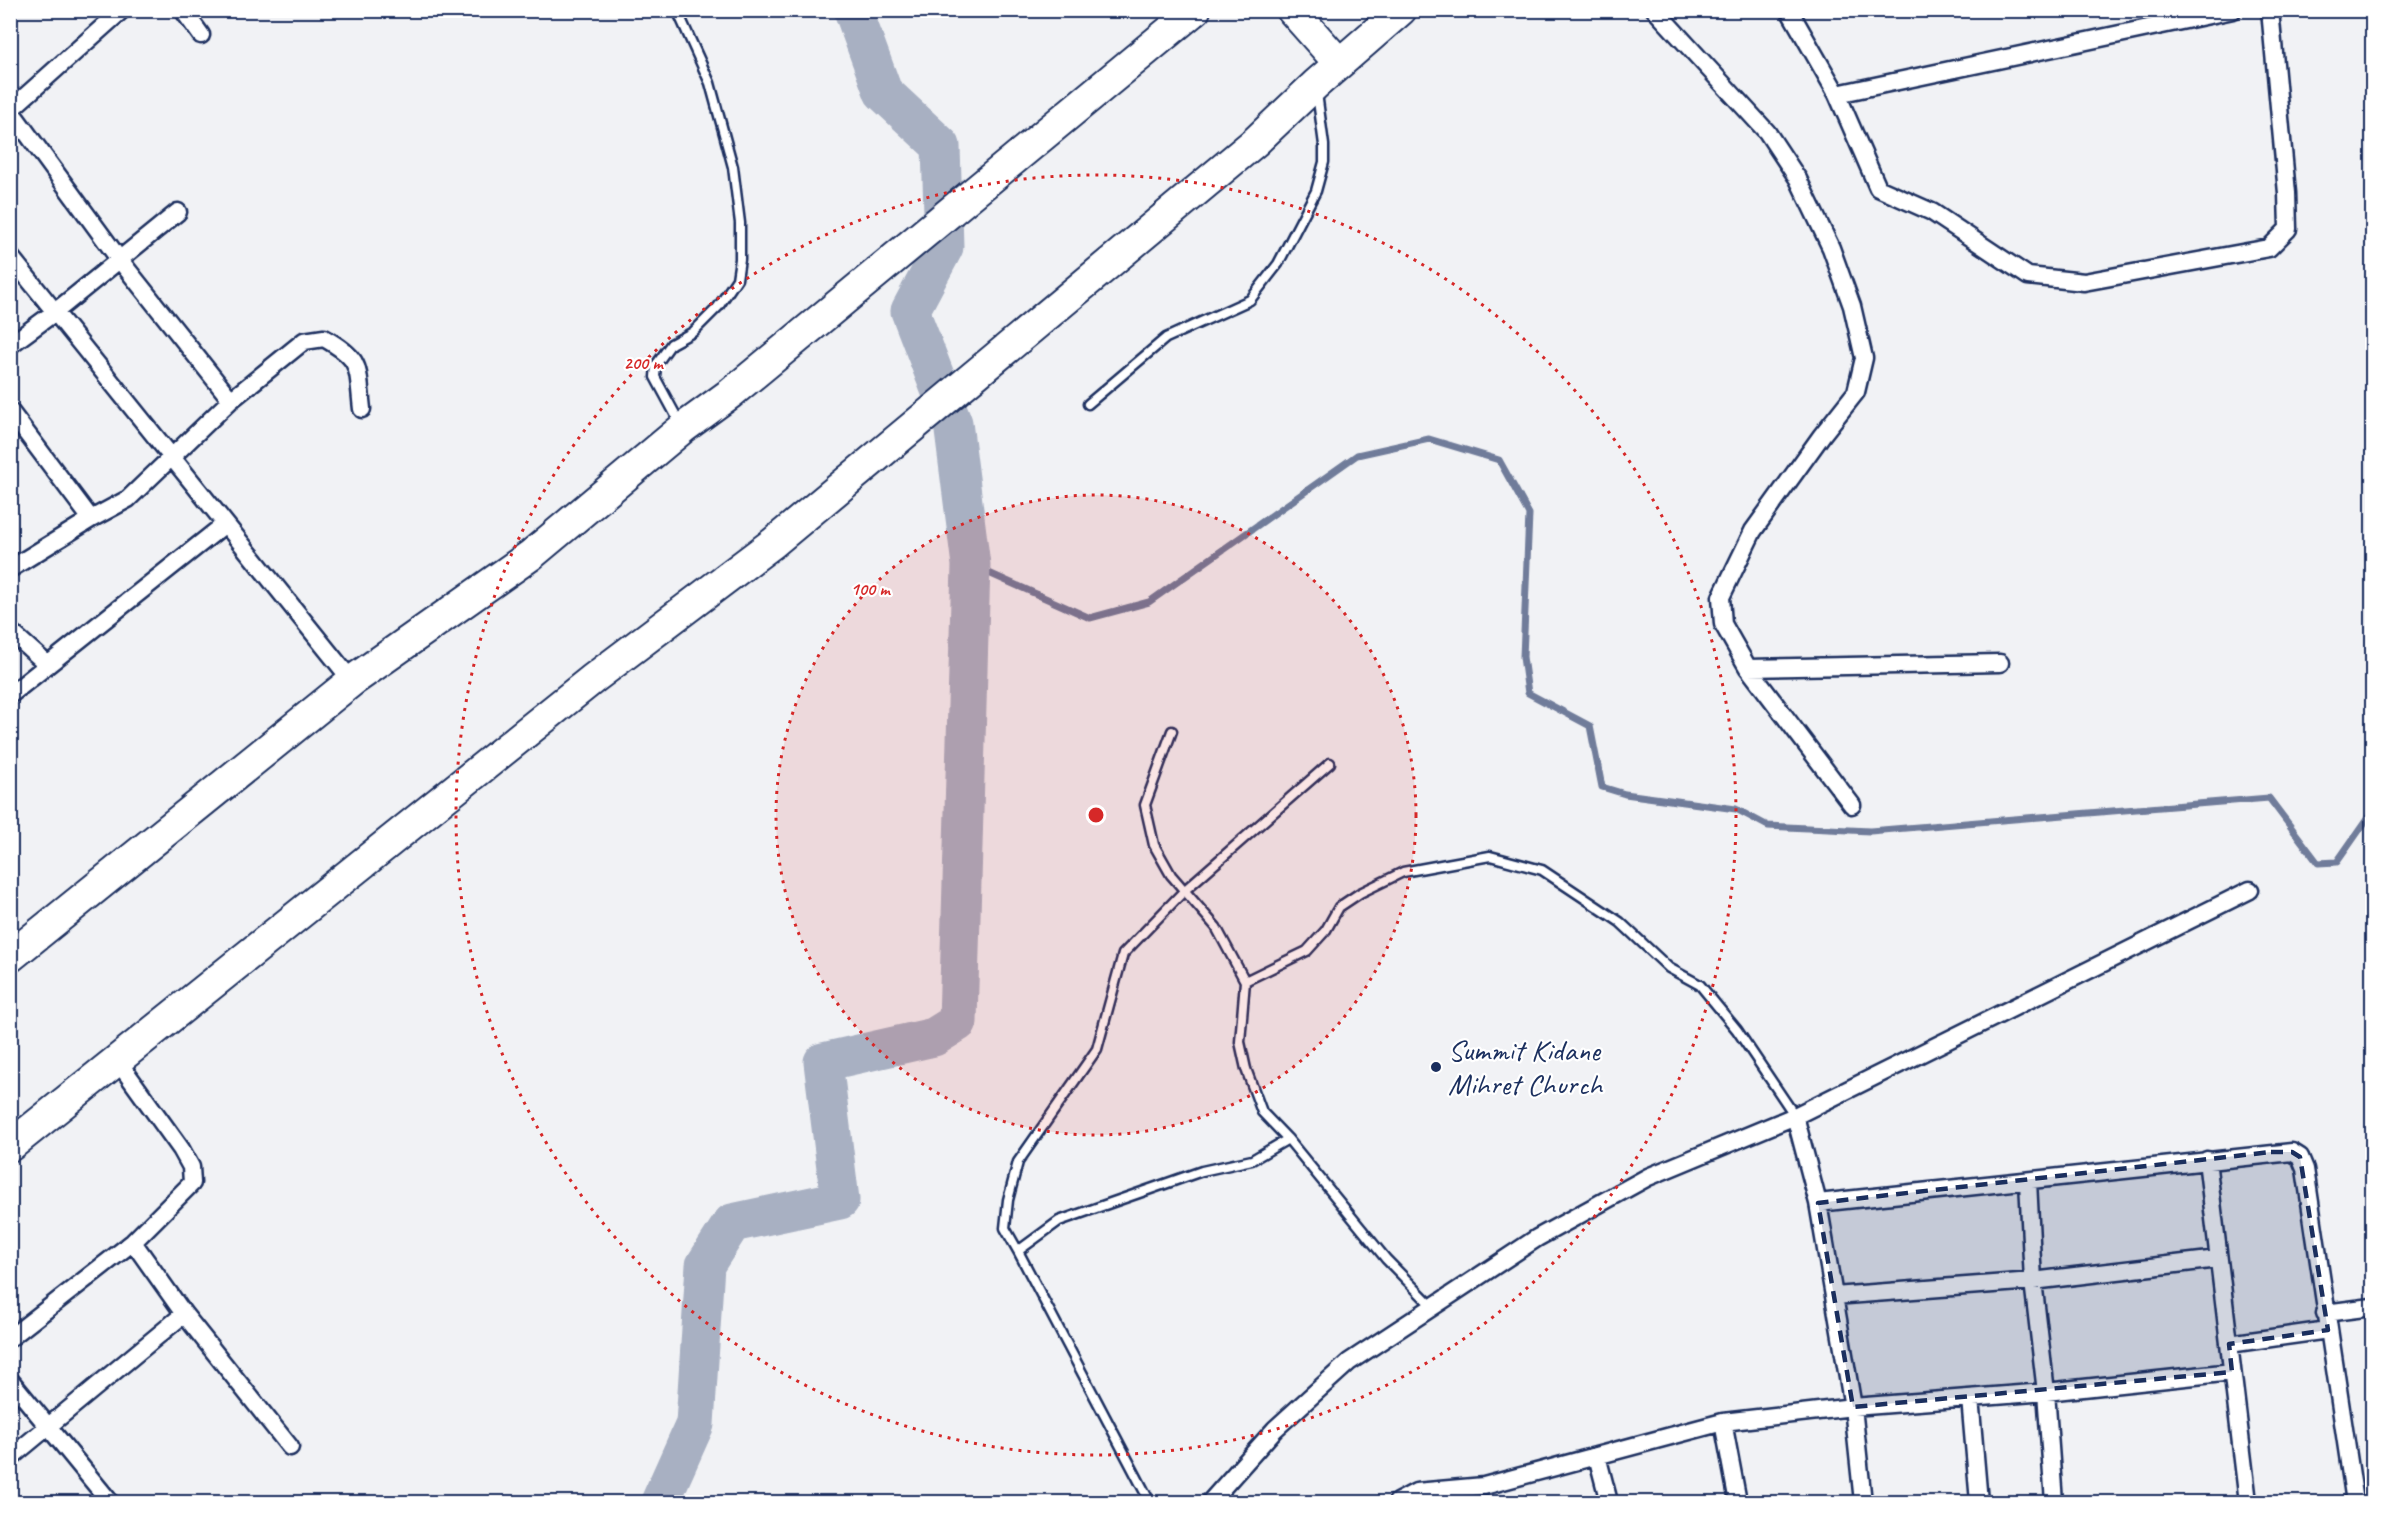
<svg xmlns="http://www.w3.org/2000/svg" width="2383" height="1513" font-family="Caveat,sans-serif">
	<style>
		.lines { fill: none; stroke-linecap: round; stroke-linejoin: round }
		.stream { stroke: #707c9a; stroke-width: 7 }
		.river { stroke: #a8b0c2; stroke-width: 39 }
		.lane-casing { stroke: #1b2f5e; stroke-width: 13 }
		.street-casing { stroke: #1b2f5e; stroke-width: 21 }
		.highway-casing { stroke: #1b2f5e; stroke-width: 34 }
		.lane { stroke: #fff; stroke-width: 8 }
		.street { stroke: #fff; stroke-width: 16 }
		.highway { stroke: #fff; stroke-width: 30 }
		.marked { fill: #1b2f5e; fill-opacity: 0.2; stroke: #1b2f5e; stroke-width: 4.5; stroke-dasharray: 12 8; stroke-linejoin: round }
		.ring { fill: none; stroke: #d62828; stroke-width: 3; stroke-dasharray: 3 6 }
		.poi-dot { fill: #1b2f5e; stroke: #fff; stroke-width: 2 }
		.labels { text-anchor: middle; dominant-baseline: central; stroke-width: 4.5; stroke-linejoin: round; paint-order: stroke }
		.poi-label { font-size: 30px; fill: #1b2f5e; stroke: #fff; text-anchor: start }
		.centre { fill: #d62828; stroke: #fff; stroke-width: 3 }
		.ring-label { font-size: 18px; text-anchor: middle; font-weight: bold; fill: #d62828; stroke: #fff; stroke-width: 4.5; stroke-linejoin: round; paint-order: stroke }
	</style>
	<rect width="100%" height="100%" fill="#f1f2f5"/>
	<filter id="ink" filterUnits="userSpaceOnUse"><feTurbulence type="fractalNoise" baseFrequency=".0167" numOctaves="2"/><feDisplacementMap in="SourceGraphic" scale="12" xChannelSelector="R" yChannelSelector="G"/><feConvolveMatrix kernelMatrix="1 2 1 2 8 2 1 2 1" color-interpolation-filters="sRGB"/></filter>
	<g filter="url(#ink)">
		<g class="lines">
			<path class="stream" d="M 971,565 L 1090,618 L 1149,602 L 1357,455 L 1429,439 L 1499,460 L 1529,514 L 1523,657 L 1528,693 L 1590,726 L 1602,787 L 1625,794 L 1736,809 L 1768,826 L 1870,831 L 2269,798 L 2318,863 L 2337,862 L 2372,812"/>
			<path class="river" d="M 660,1502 L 695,1424 L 705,1265 L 732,1223 L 840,1200 L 823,1062 L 934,1037 L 958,1022 L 971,565 L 953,423 L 910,311 L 944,247 L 941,146 L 883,92 L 853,10"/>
			<g class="lane-casing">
				<path id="lane" d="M 677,10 L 710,83 L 733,167 L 740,223 L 740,259 L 737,279 L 718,307 L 693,332 L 671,344 L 656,365 L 655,377 L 681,425
					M 1088,404 L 1166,338 L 1250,300 L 1278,264 L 1316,191 L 1324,162 L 1324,145 L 1317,93
					M 1172,731 L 1145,805 L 1154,845 L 1171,875 L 1216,927 L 1245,981 L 1240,1042 L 1246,1069 L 1262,1112 L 1288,1139 L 1386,1259 L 1434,1308
					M 1245,981 L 1307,951 L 1326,930 L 1339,907 L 1360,893 L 1403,872 L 1490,856 L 1542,870 L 1620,922 L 1669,968 L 1700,985 L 1737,1030 L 1795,1116
					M 1018,1251 L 1005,1228 L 1008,1200 L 1018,1162 L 1097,1049 L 1123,954 L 1185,890 L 1330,763
					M 1150,1502 L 1018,1251 L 1059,1221 L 1202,1171 L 1252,1160 L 1288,1139"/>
			</g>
			<g class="street-casing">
				<path id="street" d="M 183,10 L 201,35
					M 1655,10 L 1767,132 L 1798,179 L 1831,248 L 1852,306 L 1864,358 L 1856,392 L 1822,435 L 1753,531 L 1721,597 L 1723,624 L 1748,668 L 1852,805
					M 1789,10 L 1837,94 L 1878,188 L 1932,212 L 2028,276 L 2084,282 L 2269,248 L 2288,229 L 2287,193 L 2270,10
					M 1837,94 L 2233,10
					M 10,110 L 119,259 L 231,400
					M 10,110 L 122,10
					M 10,256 L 352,681
					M 10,345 L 55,312 L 178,212
					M 10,411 L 91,519 L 128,499 L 231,400 L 304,341 L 324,338 C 363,360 357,367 362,409
					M 10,569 L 91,519
					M 10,631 L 47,664
					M 1748,668 L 2000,663
					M 10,695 L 225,524
					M 1795,1116 L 1818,1203 L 1853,1407 L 1863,1502
					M 2207,1160 L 2248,1502
					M 2028,1181 L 2033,1281 L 2046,1392 L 2054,1502
					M 1818,1203 L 2292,1152 L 2300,1157 L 2305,1169 L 2355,1502
					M 1834,1296 L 2033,1281 L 2218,1259
					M 2325,1313 L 2372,1307
					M 184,1314 L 290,1447
					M 10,1338 L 133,1242 L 192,1183 L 191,1167 L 181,1149 L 117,1060
					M 2229,1344 L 2328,1330
					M 10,1380 L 110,1502
					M 1970,1398 L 1979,1502
					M 1723,1422 L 1738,1502
					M 1597,1456 L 1609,1502
					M 10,1458 L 184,1314 L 133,1242
					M 1210,1502 L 1275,1429 L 1349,1362 L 1537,1238 L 1648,1177 L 1795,1116 L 2250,890
					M 1397,1502 L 1416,1492 L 1484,1486 L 1723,1422 L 1853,1407 L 2046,1392 L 2232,1372"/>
			</g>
			<g class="highway-casing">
				<path id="highway" d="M 1292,10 L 1339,63
					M 10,957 L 352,681 L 531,555 L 683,428 L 731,393 L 1195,10
					M 10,1146 L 594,678 L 773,543 L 1255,142 L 1316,84 L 1401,10"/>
			</g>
			<use href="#lane" class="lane"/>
			<use href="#street" class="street"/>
			<use href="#highway" class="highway"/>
		</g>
	</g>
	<path class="marked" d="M 2271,1152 L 2292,1152 L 2300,1157 L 2328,1330 L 2229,1344 L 2232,1372 L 1853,1407 L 1818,1203 Z"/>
	<circle cx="1096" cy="815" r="320" fill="#d62828" fill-opacity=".12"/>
	<g class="ring">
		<circle cx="1096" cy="815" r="320"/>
		<circle cx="1096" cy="815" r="640"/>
	</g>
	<circle class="poi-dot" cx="1436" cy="1067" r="6"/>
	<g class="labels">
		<g class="poi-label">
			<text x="1448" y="1050">Summit Kidane<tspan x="1448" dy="34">Mihret Church</tspan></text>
		</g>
	</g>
	<circle cx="1096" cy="815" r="9" class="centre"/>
	<g class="ring-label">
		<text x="643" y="369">200 m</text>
		<text x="870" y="595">100 m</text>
	</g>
	<rect width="2383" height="1513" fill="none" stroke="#fff" stroke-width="36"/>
	<rect x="18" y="18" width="2347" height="1477" fill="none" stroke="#1b2f5e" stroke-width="2" filter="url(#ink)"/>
</svg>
